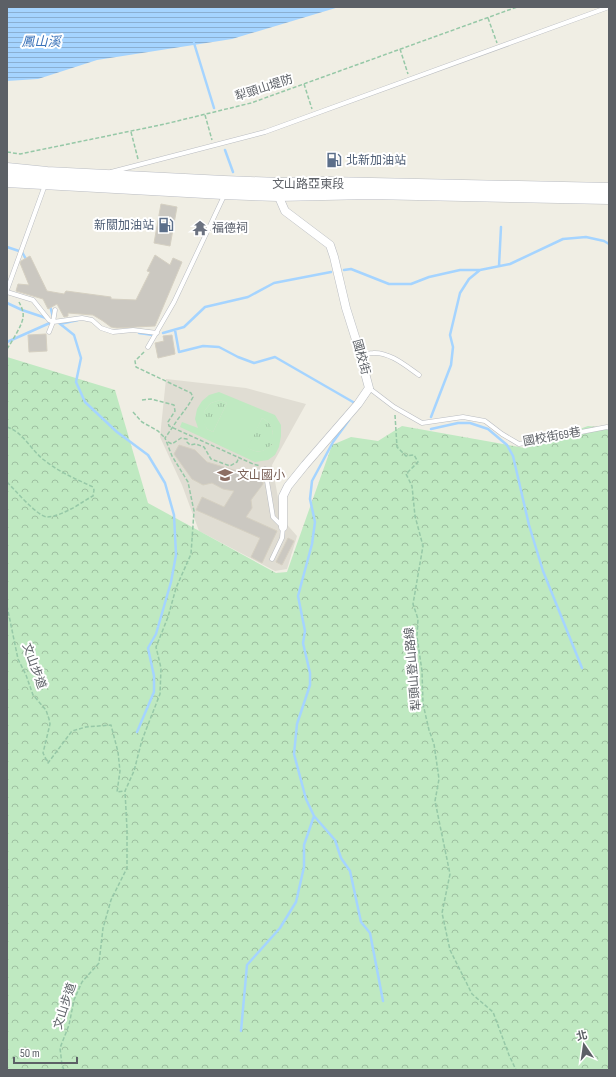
<svg xmlns="http://www.w3.org/2000/svg" width="616" height="1077" font-family="'Sofia Sans Condensed','Noto Sans TC',sans-serif">
	<style>
		.education { fill: #e0ddd3 }
		.grass { fill: url(#grass-tufts) }
		.forest { fill: url(#forest-crowns) }
		.pitch { fill: #bfe9c1; fill-rule: evenodd }
		.water { fill: url(#water-rules) }
		.lines { fill: none; stroke-linecap: round; stroke-linejoin: round }
		.stream { stroke: #a5d4ff; stroke-width: 2.5 }
		.building { fill: #cbc8c1; stroke: #d5d0c2 }
		.service-casing { stroke: #b9bcc1; stroke-width: 5 }
		.minor-casing { stroke: #b9bcc1; stroke-width: 9 }
		.secondary-casing { stroke: #babdc3; stroke-width: 13 }
		.path { stroke: #96c8a7; stroke-width: 1.5; stroke-dasharray: 4 2; stroke-linecap: butt }
		.service { stroke: #fff; stroke-width: 4 }
		.minor { stroke: #fff; stroke-width: 8 }
		.secondary { stroke: #fff; stroke-width: 12 }
		.labels { text-anchor: middle; dominant-baseline: central; stroke-width: 4; stroke-linejoin: round; paint-order: stroke }
		.street-label { font-size: 12px; fill: #5c6066; stroke: #fff }
		.service-label { font-size: 12px; fill: #4e5e75; stroke: #fff; text-anchor: start }
		.worship-label { font-size: 12px; fill: #5b616d; stroke: #fff; text-anchor: start }
		.education-label { font-size: 12px; fill: #785e54; stroke: #fff; text-anchor: start }
		.water-label { font-size: 13px; font-style: italic; fill: #3a72b9; stroke: #fff }
	</style>
	<defs>
		<pattern id="grass-tufts" width="24" height="20" patternUnits="userSpaceOnUse"><rect width="24" height="20" fill="#bfe9c1"/><path d="M3 7l-1-3M5 7V3M7 7l1-3M15 17l-1-3M17 17v-4M19 17l1-3" fill="none" stroke="#9ec0a1"/></pattern>
		<pattern id="forest-crowns" width="20" height="18" patternUnits="userSpaceOnUse"><rect width="20" height="18" fill="#bfe9c1"/><path d="M2 6a3 3 0 1 1 6 0M12 15a3 3 0 1 1 6 0" fill="none" stroke="#9ec0a1"/></pattern>
		<pattern id="water-rules" width="6" height="5" patternUnits="userSpaceOnUse"><rect width="6" height="5" fill="#a5d4ff"/><path d="M0 2.5h6" fill="none" stroke="#8aafd2"/></pattern>
	</defs>
	<rect width="100%" height="100%" fill="#f0eee4"/>
	<path class="education" d="M 166,379 L 246,388 L 306,404 L 272,465 L 282,519 L 297,536 L 287,569 L 275,571 L 199,531 L 182,485 L 160,437 Z"/>
	<path class="grass" d="M 220,400 L 227,403 L 213,432 L 207,429 L 202,420 L 205,410 L 211,403 Z
		M 262,418 C 274,424 273,431 273,444 C 263,452 260,454 247,448 Z"/>
	<path class="forest" d="M 7,357 L 115,390 L 148,503 L 276,573 L 287,572 L 332,445 L 351,437 L 378,441 L 402,426 L 525,448 L 588,426 L 609,428 L 609,1070 L 7,1070 Z"/>
	<path class="pitch" d="M 219,392 L 275,415 L 281,425 L 281,436 L 279,447 L 275,455 L 268,460 L 255,462 L 180,427 L 182,422 L 198,428 L 195,419 L 197,409 L 202,401 L 209,395 ZM 220,400 L 227,403 L 213,432 L 207,429 L 203,420 L 205,410 L 211,403 ZM 262,418 C 274,424 273,432 273,444 C 263,452 259,454 248,448 Z"/>
	<path class="water" d="M 7,7 L 339,7 L 232,39 L 97,60 L 38,79 L 7,81 Z"/>
	<g class="lines">
		<path class="stream" d="M 194,43 L 214,108
			M 225,150 L 233,172
			M 7,247 L 22,252 L 27,261
			M 499,266 L 501,227
			M 344,270 L 351,269 L 389,284 L 411,284 L 429,277 L 460,270 L 480,270 L 510,264 L 563,239 L 586,237 L 604,241 L 609,244
			M 7,303 L 22,310 L 46,318
			M 50,306 L 53,317
			M 59,323 L 74,335 L 81,358 L 76,382 L 85,402 L 117,432 L 148,455 L 165,483 L 174,515 L 176,555 L 171,582 L 156,634 L 148,648 L 154,676 L 154,692 L 137,732
			M 60,324 L 78,320
			M 175,330 L 179,352 L 203,346 L 219,347 L 238,357 L 254,363 L 275,357 L 353,402
			M 139,333 L 153,335
			M 163,333 L 184,327 L 205,307 L 248,297 L 274,283 L 331,272
			M 7,342 L 52,322
			M 431,417 L 451,365 L 453,347 L 450,335 L 460,293 L 469,279 L 480,270
			M 349,420 L 333,442 L 312,481 L 310,499 L 315,522 L 312,544 L 298,596 L 305,631 L 303,643 L 310,673 L 310,685 L 297,724 L 294,754 L 306,799 L 314,816 L 335,840 L 341,858 L 350,871 L 361,922 L 370,933 L 383,1001
			M 431,429 L 458,423 L 470,423 L 488,429 L 507,445 L 513,456 L 529,525 L 543,571 L 582,668
			M 241,1031 L 247,965 L 280,928 L 296,902 L 304,867 L 304,845 L 314,816"/>
	</g>
	<path class="building" d="M 161,204 L 177,207 L 170,246 L 154,243 Z
		M 155,255 L 170,265 L 173,258 L 182,262 L 155,326 L 117,328 L 111,327 L 103,321 L 93,315 L 68,313 L 68,316 L 64,317 L 57,304 L 48,309 L 43,299 L 16,291 L 18,284 L 29,285 L 20,263 L 21,261 L 30,256 L 47,291 L 64,294 L 66,291 L 111,297 L 111,299 L 136,300 L 150,272 L 147,271 Z
		M 46,334 L 47,351 L 29,352 L 28,335 Z
		M 172,335 L 175,354 L 158,358 L 155,343 L 164,341 L 163,336 Z
		M 179,445 L 195,450 L 207,462 L 247,474 L 261,469 L 263,484 L 251,500 L 252,508 L 246,517 L 277,531 L 262,563 L 251,557 L 260,538 L 196,510 L 202,497 L 224,507 L 234,491 L 223,489 L 212,483 L 203,485 L 192,479 L 174,454 Z
		M 288,538 L 294,541 L 282,565 L 276,562 Z"/>
	<g class="lines">
		<g class="service-casing">
			<path id="service" d="M 111,172 L 265,132 L 609,7
				M 7,290 L 45,185
				M 7,292 L 33,300 L 49,320 L 53,322 L 49,332
				M 55,310 L 53,322 L 82,318 L 92,320 L 101,328 L 113,332 L 133,330 L 157,333
				M 148,347 L 174,302 L 223,198 L 223,194
				M 360,355 C 365,355 369,353 373,353 C 390,352 406,366 419,375
				M 369,388 L 394,407 L 422,423 L 463,417 L 485,421 L 502,434 L 519,444 L 607,427 L 609,428
				M 265,469 L 273,517 L 283,527 L 282,538 L 272,559"/>
		</g>
		<g class="minor-casing">
			<path id="minor" d="M 278,191 L 278,195 L 285,211 L 330,245 L 334,257 L 346,308 L 357,343 L 369,388 L 358,404 L 305,465 L 288,486 L 283,496 L 283,527"/>
		</g>
		<g class="secondary-casing">
			<path id="secondary" d="M 7,169 L 47,173 L 224,182 L 279,184 L 326,183 L 609,189
				M 7,181 L 223,193 L 278,195 L 370,193 L 609,198"/>
		</g>
		<path class="path" d="M 488,18 L 497,43
			M 400,49 L 408,74
			M 304,84 L 312,109
			M 205,115 L 212,140
			M 131,132 L 138,159
			M 7,152 L 20,154 L 165,124 L 251,103 L 517,7
			M 7,349 C 11,343 23,324 23,317 C 24,312 21,306 19,302
			M 142,400 L 151,399 L 174,405 L 175,411 L 168,422 L 169,426 L 253,464 L 260,466
			M 133,412 L 142,422 L 158,431 L 165,438
			M 395,415 L 397,447 L 406,456 L 414,455 L 418,462 L 406,474 L 412,486 L 415,516 L 423,546 L 413,604 L 418,619 L 417,637 L 422,671 L 423,704 L 429,730 L 434,744 L 439,779 L 435,801 L 450,874 L 442,913 L 450,950 L 472,994 L 493,1012 L 509,1055 L 516,1070
			M 7,427 C 23,432 31,450 44,460 C 59,472 76,479 93,487 L 94,490 L 93,496 C 85,500 79,505 71,509 C 65,512 55,517 47,517 C 38,517 14,489 7,482
			M 168,442 L 172,444 L 181,438 L 187,439 L 187,442 L 190,445 L 196,444 L 204,447 L 211,459 L 230,466 L 237,462 L 239,457
			M 7,606 L 18,659 L 26,675 L 33,695 L 46,710 L 49,719 L 50,724 L 43,753 L 48,763 L 72,731 L 86,727 L 111,725 L 118,752 L 120,771 L 117,792 L 125,791
			M 64,1070 L 62,1065 L 60,1048 L 69,1025 L 74,1000 L 82,982 L 99,963 L 103,928 L 111,900 L 127,868 L 127,829 L 125,791 L 134,771 L 142,740 L 160,694 L 161,668 L 156,647 L 168,617 L 176,588 L 191,554 L 194,511 L 188,482 L 172,456 L 165,438 C 170,431 174,425 178,419 C 184,411 189,405 193,397 L 191,393 L 136,367 L 135,361 L 145,351"/>
		<use href="#service" class="service"/>
		<use href="#minor" class="minor"/>
		<use href="#secondary" class="secondary"/>
	</g>
	<defs>
		<g id="fuel-bare" transform="scale(1.2)"><path d="M-5.5-6h7V0h2V4h1.3V-2.5L3-4.5l.8-.8L6-3V5H2.5V1h-1V6h-7ZM-4.2-4.7v3.2H.2V-4.7Z" fill="#5c6f8a" stroke="#fff" stroke-width="2.5" paint-order="stroke"/></g>
		<g id="temple-bare" transform="scale(1.2)"><path d="M0-6L5-2H3V0L6.5 2.5H4V6H1.5V3h-3V6H-4V2.5H-6.5L-3 0V-2H-5Z" fill="#6b7280" stroke="#fff" stroke-width="2.5" paint-order="stroke"/></g>
		<g id="school-bare" transform="scale(1.2)"><path d="M0-5L7-2L0 1L-7-2ZM-4 1L0 2.5L4 1V4Q0 6-4 4Z" fill="#8d6e63" stroke="#fff" stroke-width="2.5" paint-order="stroke"/></g>
	</defs>
	<g fill-rule="evenodd">
		<use href="#fuel-bare" x="334" y="160"/>
		<use href="#fuel-bare" x="166" y="225"/>
		<use href="#temple-bare" x="200" y="228"/>
		<use href="#school-bare" x="225" y="475"/>
	</g>
	<g class="labels">
		<g class="street-label">
			<text transform="translate(264 88) rotate(-18)">犁頭山堤防</text>
			<text x="308" y="184">文山路亞東段</text>
			<text transform="translate(361 357) rotate(75)">國校街</text>
			<text transform="translate(552 437) rotate(-10)">國校街69巷</text>
			<text transform="translate(34 666) rotate(70)">文山步道</text>
			<text transform="translate(413 669) rotate(-95)">犁頭山登山路線</text>
			<text transform="translate(65 1006) rotate(-72)">文山步道</text>
		</g>
		<g class="service-label">
			<text x="346" y="160">北新加油站</text>
			<text x="154" y="225" text-anchor="end">新關加油站</text>
		</g>
		<g class="worship-label">
			<text x="212" y="228">福德祠</text>
		</g>
		<g class="education-label">
			<text x="237" y="475">文山國小</text>
		</g>
		<g class="water-label">
			<text x="41" y="42">鳳山溪</text>
		</g>
	</g>
	<rect width="616" height="1077" fill="none" stroke="#5c6066" stroke-width="16"/>
	<g transform="translate(584 1045) rotate(347)" stroke="#ffffff" stroke-width="3" paint-order="stroke">
	<path d="M0-3L7 15L0 10L-7 15Z" fill="#5c6066"/>
	<text y="-6" font-size="11" font-weight="bold" text-anchor="middle" fill="#5c6066">北</text>
	</g>
	<path d="M14 1057v6h63v-6" fill="none" stroke="#5c6066" stroke-width="2"/>
	<text x="20" y="1057" font-size="12" fill="#5c6066" stroke="#ffffff" stroke-width="3" paint-order="stroke">50 m</text>
</svg>
